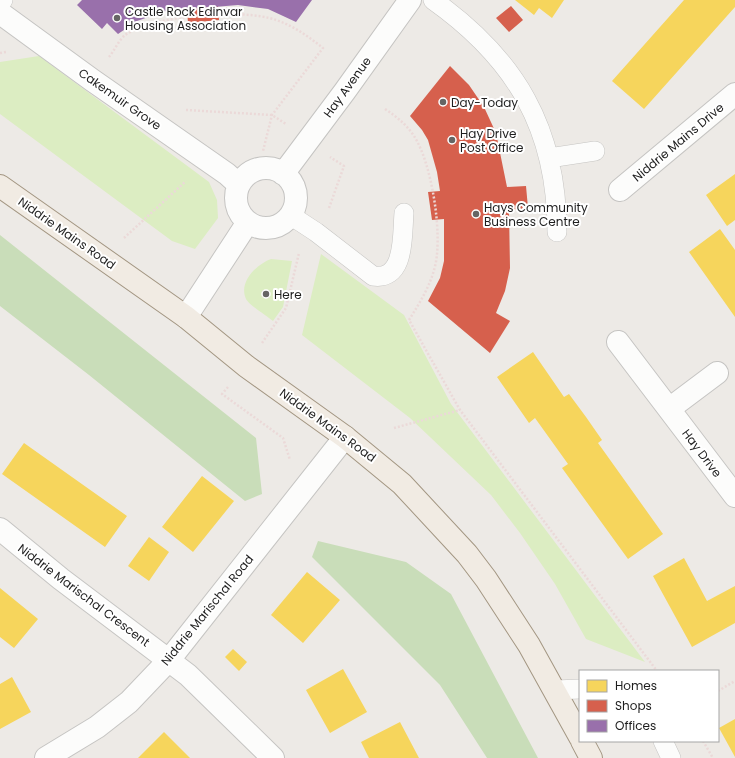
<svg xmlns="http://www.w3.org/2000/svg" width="735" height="758" font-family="Poppins,sans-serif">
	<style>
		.grass { fill: #dcedc2 }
		.forest { fill: #c9ddb9 }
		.homes { fill: #f6d55c }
		.shops { fill: #d6604d }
		.offices { fill: #9970ab }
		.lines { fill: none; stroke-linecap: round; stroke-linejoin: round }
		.service-casing { stroke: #c5c4c2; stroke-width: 20 }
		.minor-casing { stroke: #c5c4c2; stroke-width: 24 }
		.primary-casing { stroke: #a39682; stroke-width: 24 }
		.path { stroke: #ebd9d8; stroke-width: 2.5; stroke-dasharray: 2 2; stroke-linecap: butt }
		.service { stroke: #fcfcfb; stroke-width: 19 }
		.minor { stroke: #fcfcfb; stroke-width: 22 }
		.primary { stroke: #f1ebe3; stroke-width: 22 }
		.poi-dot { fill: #666564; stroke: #fff; stroke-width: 1.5 }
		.labels { text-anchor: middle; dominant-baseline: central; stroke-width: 4; stroke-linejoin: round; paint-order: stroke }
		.poi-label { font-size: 12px; fill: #1e1e1e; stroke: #fff; text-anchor: start }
		.street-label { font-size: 12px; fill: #1e1e1e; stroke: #fff }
	</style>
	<rect width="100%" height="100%" fill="#edeae6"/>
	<path class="grass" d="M 39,56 L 209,182 L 217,200 L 218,218 L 195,249 L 172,241 L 0,114 L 0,62 Z
		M 321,254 L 404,315 L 451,404 L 645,662 L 586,639 L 555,584 L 520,533 L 491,495 L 410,418 L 302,335 Z
		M 271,259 L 292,261 L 283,307 L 273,321 C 267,316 249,305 246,299 C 238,282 257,264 271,259 Z"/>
	<path class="forest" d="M 0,235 L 256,438 L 262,494 L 245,501 L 89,375 L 0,306 Z
		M 318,541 L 406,562 L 451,594 L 538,758 L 487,758 L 440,685 L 312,557 Z"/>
	<path class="homes" d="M 515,0 L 564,0 L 552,18 L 539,8 L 534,15 Z
		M 684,0 L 735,0 L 735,7 L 644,109 L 612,81 Z
		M 735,174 L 735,220 L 727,226 L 706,195 Z
		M 720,229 L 735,250 L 735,317 L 689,252 Z
		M 533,352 L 564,397 L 569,394 L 586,417 L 602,440 L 598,443 L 663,534 L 628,559 L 562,468 L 568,464 L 535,418 L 529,423 L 497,377 Z
		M 24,443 L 127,516 L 105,547 L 2,474 Z
		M 202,476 L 234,501 L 193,552 L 162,527 Z
		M 149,537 L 169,552 L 149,581 L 128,566 Z
		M 684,558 L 707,601 L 735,586 L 735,623 L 692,647 L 653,576 Z
		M 307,572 L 340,600 L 303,643 L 271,615 Z
		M 0,588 L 38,619 L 14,648 L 0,637 Z
		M 233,649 L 247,662 L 239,671 L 225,657 Z
		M 343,669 L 367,712 L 330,733 L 306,690 Z
		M 12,677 L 31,712 L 0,729 L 0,684 Z
		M 735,719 L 735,757 L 719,728 Z
		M 400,722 L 419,758 L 369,758 L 361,742 Z
		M 164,732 L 190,758 L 138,758 Z"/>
	<path class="shops" d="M 218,6 L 219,20 L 188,23 L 187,9 Z
		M 511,6 L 523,20 L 509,32 L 496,18 Z
		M 450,66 L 469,85 L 484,107 L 496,133 L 507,187 L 526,186 L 528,208 L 509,210 L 510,268 L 505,291 L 496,313 L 510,321 L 490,353 L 428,301 L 440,278 L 444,261 L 444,219 L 432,220 L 428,192 L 440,191 L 437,172 L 428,140 L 422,130 L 410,116 Z"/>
	<path class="offices" d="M 82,0 L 312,0 L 296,22 L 268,9 L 238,5 L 166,11 L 137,21 L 118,34 L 107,23 L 102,29 L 77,5 Z"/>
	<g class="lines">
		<g class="service-casing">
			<path id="service" d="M 433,0 C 516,59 557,129 557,232
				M 0,4 L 3,0
				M 549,158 L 595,151
				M 290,215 L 316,232 L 373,276 C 406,281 402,234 404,213
				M 555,690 L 580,689
				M 663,741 L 671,758"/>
		</g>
		<g class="minor-casing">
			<path id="minor" d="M 0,13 L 92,80 L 227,174 L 239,185
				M236 198a30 30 0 1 1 60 0a30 30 0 1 1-60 0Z
				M 283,174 L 345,91 L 410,0
				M 620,190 L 735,94
				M 186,317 L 248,222
				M 618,342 L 735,496
				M 669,409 L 717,373
				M 0,529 L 61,579 L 188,675 L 273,758
				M 46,758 L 97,727 L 129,702 L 169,660 L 345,437"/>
		</g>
		<g class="primary-casing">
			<path id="primary" d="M 0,186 L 186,317 L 246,366 L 345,437 L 402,484 L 467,554 L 486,579 L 529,645 L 580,737
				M 582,741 L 591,758"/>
		</g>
		<path class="path" d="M 0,53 L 6,52
			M 109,57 C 114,51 119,40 125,35 C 155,15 242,8 276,20 C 294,26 309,37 323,48 L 272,115 L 263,151
			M 385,109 C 397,117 406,124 414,136 C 432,163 444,239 434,270 C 429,288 419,304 409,320 L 460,410 L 657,671
			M 186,110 L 272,115 L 286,124
			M 329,208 L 344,166 L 330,157
			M 124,238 L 186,181
			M 262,343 L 286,308 L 299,253
			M 228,387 L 222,394 L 283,438 L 290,460
			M 394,428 L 460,410
			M 718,691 L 735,681
			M 703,741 L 713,758"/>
		<use href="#service" class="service"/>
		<use href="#minor" class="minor"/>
		<use href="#primary" class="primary"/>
	</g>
	<g class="poi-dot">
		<circle cx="117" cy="18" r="4"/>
		<circle cx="443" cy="102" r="4"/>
		<circle cx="452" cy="140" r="4"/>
		<circle cx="476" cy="214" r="4"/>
		<circle cx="266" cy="294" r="4"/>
	</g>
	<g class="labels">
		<g class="poi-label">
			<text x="125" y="11">Castle Rock Edinvar<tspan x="125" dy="14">Housing Association</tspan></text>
			<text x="451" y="102">Day-Today</text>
			<text x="460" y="133">Hay Drive<tspan x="460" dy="14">Post Office</tspan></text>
			<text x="484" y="207">Hays Community<tspan x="484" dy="14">Business Centre</tspan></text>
			<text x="274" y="294">Here</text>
		</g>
		<g class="street-label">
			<text transform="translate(347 87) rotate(-54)">Hay Avenue</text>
			<text transform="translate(120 99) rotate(35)">Cakemuir Grove</text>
			<text transform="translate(678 142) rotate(-40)">Niddrie Mains Drive</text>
			<text transform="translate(67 233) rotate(35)">Niddrie Mains Road</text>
			<text transform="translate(328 425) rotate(36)">Niddrie Mains Road</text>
			<text transform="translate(702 453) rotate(53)">Hay Drive</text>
			<text transform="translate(84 595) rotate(37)">Niddrie Marischal Crescent</text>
			<text transform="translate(207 610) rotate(-51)">Niddrie Marischal Road</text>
		</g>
	</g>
	<rect x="579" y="670" width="140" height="72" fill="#ffffff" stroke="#a5a5a5"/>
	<rect x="587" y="680" width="20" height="12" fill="#f6d55c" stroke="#a5a5a5"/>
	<text x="615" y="690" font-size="12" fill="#1e1e1e">Homes</text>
	<rect x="587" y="700" width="20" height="12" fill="#d6604d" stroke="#a5a5a5"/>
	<text x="615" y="710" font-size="12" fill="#1e1e1e">Shops</text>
	<rect x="587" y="720" width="20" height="12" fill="#9970ab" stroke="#a5a5a5"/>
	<text x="615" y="730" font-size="12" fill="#1e1e1e">Offices</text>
</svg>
